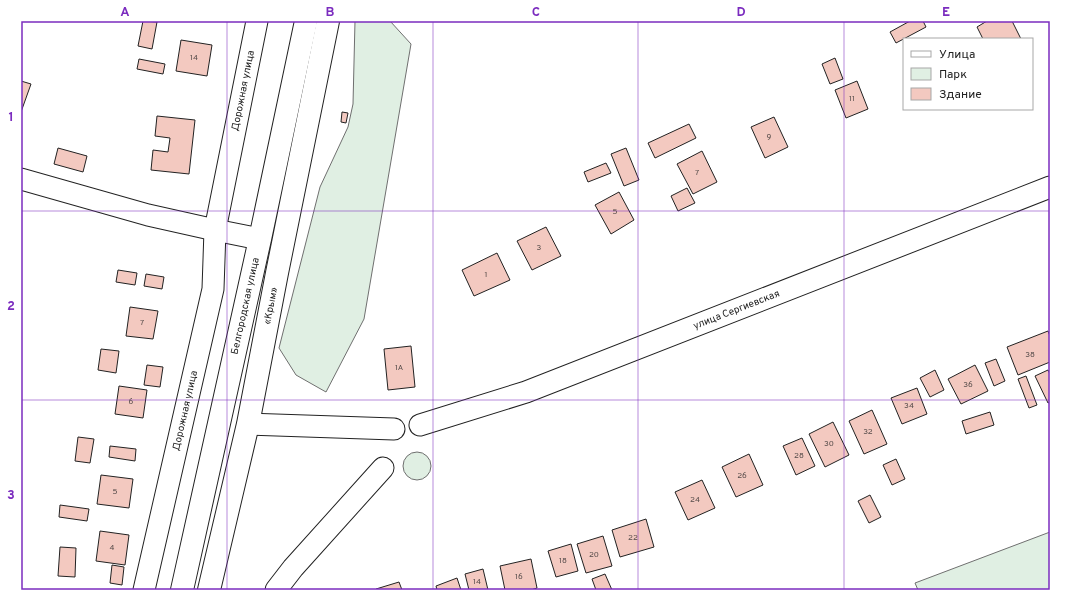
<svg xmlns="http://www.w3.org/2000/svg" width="1071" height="611" font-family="Overpass,sans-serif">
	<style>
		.green { fill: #e0efe3; stroke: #6f6f6f }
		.building { fill: #f3c9c0; stroke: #222 }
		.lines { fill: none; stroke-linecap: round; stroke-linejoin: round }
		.minor-casing { stroke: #222; stroke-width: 23 }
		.major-casing { stroke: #222; stroke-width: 24 }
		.minor { stroke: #fff; stroke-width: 21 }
		.major { stroke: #fff; stroke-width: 22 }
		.grid { fill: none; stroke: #7b2cbf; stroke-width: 1; stroke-opacity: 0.55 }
		.labels { text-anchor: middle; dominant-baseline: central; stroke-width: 3; stroke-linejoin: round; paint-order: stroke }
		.number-label { font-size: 8px; fill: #564c4a }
		.street-label { font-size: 10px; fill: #222; stroke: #fff }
		.neatline { fill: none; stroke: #7b2cbf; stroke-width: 1.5 }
		.grid-label { font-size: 13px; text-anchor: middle; font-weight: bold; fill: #7b2cbf }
	</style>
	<rect width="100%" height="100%" fill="#fff"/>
	<path class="green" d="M 355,21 L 390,21 L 411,44 L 364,319 L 326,392 L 296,375 L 279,348 L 320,187 L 348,127 L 353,104 Z
		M403 466a14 14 0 1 1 28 0a14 14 0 1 1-28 0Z
		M 1050,532 L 1050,590 L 918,590 L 915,583 Z"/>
	<path class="building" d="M 143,21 L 157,22 L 152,49 L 138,46 Z
		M 910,21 L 923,21 L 926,27 L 896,43 L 890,32 Z
		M 987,21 L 1012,21 L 1021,39 L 983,39 L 977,27 Z
		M 181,40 L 212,45 L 207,76 L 176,71 Z
		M 835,58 L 843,79 L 830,84 L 822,64 Z
		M 139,59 L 165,64 L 163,74 L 137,69 Z
		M 21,81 L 31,84 L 21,112 Z
		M 857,81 L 868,109 L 846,118 L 835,90 Z
		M 342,112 L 348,113 L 346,123 L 341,122 Z
		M 157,116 L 195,120 L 189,174 L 151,170 L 153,150 L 168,152 L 170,138 L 155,136 Z
		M 774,117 L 788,147 L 765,158 L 751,127 Z
		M 689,124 L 696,138 L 655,158 L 648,143 Z
		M 58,148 L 87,156 L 83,172 L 54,164 Z
		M 626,148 L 639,180 L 624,186 L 611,154 Z
		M 702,151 L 717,182 L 693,194 L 677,164 Z
		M 606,163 L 611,173 L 588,182 L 584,172 Z
		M 687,188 L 695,203 L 678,211 L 671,196 Z
		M 619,192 L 634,220 L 611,234 L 595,205 Z
		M 546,227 L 561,256 L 532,270 L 517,241 Z
		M 497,253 L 510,280 L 474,296 L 462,270 Z
		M 118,270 L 137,273 L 135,285 L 116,282 Z
		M 146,274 L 164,277 L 162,289 L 144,286 Z
		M 130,307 L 158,311 L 153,339 L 126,336 Z
		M 1048,331 L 1050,336 L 1050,362 L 1018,375 L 1007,347 Z
		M 411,346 L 415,387 L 388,390 L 384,349 Z
		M 101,349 L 119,351 L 116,373 L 98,370 Z
		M 996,359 L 1005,381 L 994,386 L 985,363 Z
		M 147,365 L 163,367 L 160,387 L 144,385 Z
		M 975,365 L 988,391 L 961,404 L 948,379 Z
		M 935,370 L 944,390 L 930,397 L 920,378 Z
		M 1048,370 L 1050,374 L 1050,402 L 1048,403 L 1035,376 Z
		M 1026,376 L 1037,405 L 1029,408 L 1018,379 Z
		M 119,386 L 147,390 L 143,418 L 115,414 Z
		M 917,388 L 927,414 L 902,424 L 891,398 Z
		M 872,410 L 887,444 L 864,454 L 849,421 Z
		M 990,412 L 994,425 L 966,434 L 962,421 Z
		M 833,422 L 849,455 L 825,467 L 809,434 Z
		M 78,437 L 94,439 L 90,463 L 75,461 Z
		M 802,438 L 815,466 L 796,475 L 783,446 Z
		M 110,446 L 136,449 L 135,461 L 109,457 Z
		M 749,454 L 763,485 L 736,497 L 722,467 Z
		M 896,459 L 905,479 L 892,485 L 883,465 Z
		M 101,475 L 133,479 L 129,508 L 97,504 Z
		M 702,480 L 715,508 L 688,520 L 675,492 Z
		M 870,495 L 881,517 L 869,523 L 858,501 Z
		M 60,505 L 89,509 L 87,521 L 59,517 Z
		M 646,519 L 654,547 L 620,557 L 612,530 Z
		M 100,531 L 129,535 L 125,565 L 96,561 Z
		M 603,536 L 612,566 L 586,573 L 577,544 Z
		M 571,544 L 578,571 L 556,577 L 548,551 Z
		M 60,547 L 76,548 L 75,577 L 58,576 Z
		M 531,559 L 537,588 L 531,590 L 505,590 L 500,566 Z
		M 112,565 L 124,567 L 122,585 L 110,583 Z
		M 483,569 L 488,590 L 469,590 L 465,574 Z
		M 605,574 L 612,590 L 596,590 L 592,579 Z
		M 457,578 L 461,590 L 437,590 L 436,586 Z
		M 399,582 L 402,590 L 376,590 L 376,589 Z"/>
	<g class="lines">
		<g class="minor-casing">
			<g id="minor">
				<path d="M 21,179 L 148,215 L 215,230 L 260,239"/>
				<path d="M 248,424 L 394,429"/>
				<path id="s1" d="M 420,425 L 526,392 L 1050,187"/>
				<path id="s2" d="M 144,590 L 213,289 L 215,230 L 257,21"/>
				<path d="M 276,590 L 293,568 L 383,468"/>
			</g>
		</g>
		<g class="major-casing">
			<g id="major">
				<path id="s3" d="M 182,590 L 260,239 L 306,21"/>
				<path id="s4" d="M 209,590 L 248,424 L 277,273 L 328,21"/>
			</g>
		</g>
		<use href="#minor" class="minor"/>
		<use href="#major" class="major"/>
	</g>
	<path class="grid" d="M 227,21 L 227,590M 433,21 L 433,590M 638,21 L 638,590M 844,21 L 844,590M 21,211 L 1050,211M 21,400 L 1050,400"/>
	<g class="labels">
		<g class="number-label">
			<text x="194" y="58">14</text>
			<text x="852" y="99">11</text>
			<text x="769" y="137">9</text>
			<text x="697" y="173">7</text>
			<text x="615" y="212">5</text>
			<text x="539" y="248">3</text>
			<text x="486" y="275">1</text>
			<text x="142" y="323">7</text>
			<text x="1030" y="355">38</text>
			<text x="399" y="368">1А</text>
			<text x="968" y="385">36</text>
			<text x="131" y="402">6</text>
			<text x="909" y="406">34</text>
			<text x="868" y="432">32</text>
			<text x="829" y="444">30</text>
			<text x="799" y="456">28</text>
			<text x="742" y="476">26</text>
			<text x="115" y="492">5</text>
			<text x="695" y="500">24</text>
			<text x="633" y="538">22</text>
			<text x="112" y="548">4</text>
			<text x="594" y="555">20</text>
			<text x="563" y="561">18</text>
			<text x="519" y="577">16</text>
			<text x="477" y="582">14</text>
		</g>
		<g class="street-label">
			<text stroke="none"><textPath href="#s2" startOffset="510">Дорожная улица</textPath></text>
			<text stroke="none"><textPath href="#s3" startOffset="291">Белгородская улица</textPath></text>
			<text stroke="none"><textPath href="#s4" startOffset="291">«Крым»</textPath></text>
			<text stroke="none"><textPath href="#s1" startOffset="337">улица Сергиевская</textPath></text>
			<text stroke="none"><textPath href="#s2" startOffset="184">Дорожная улица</textPath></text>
		</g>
	</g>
	<rect width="1071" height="611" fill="none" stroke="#ffffff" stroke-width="44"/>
	<rect x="903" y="38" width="130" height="72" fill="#ffffff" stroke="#a7a7a7"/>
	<rect x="911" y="51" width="20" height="6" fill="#ffffff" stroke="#a7a7a7"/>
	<text x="939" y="58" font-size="12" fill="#222222">Улица</text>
	<rect x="911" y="68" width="20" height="12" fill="#e0efe3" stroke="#a7a7a7"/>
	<text x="939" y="78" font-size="12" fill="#222222">Парк</text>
	<rect x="911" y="88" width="20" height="12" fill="#f3c9c0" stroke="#a7a7a7"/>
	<text x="939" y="98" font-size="12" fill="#222222">Здание</text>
	<rect x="22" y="22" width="1027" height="567" class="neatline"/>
	<g class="grid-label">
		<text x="125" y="16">A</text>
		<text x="330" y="16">B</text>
		<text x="536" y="16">C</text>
		<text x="741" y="16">D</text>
		<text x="946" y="16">E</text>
		<text x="11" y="121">1</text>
		<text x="11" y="310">2</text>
		<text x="11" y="499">3</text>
	</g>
</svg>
